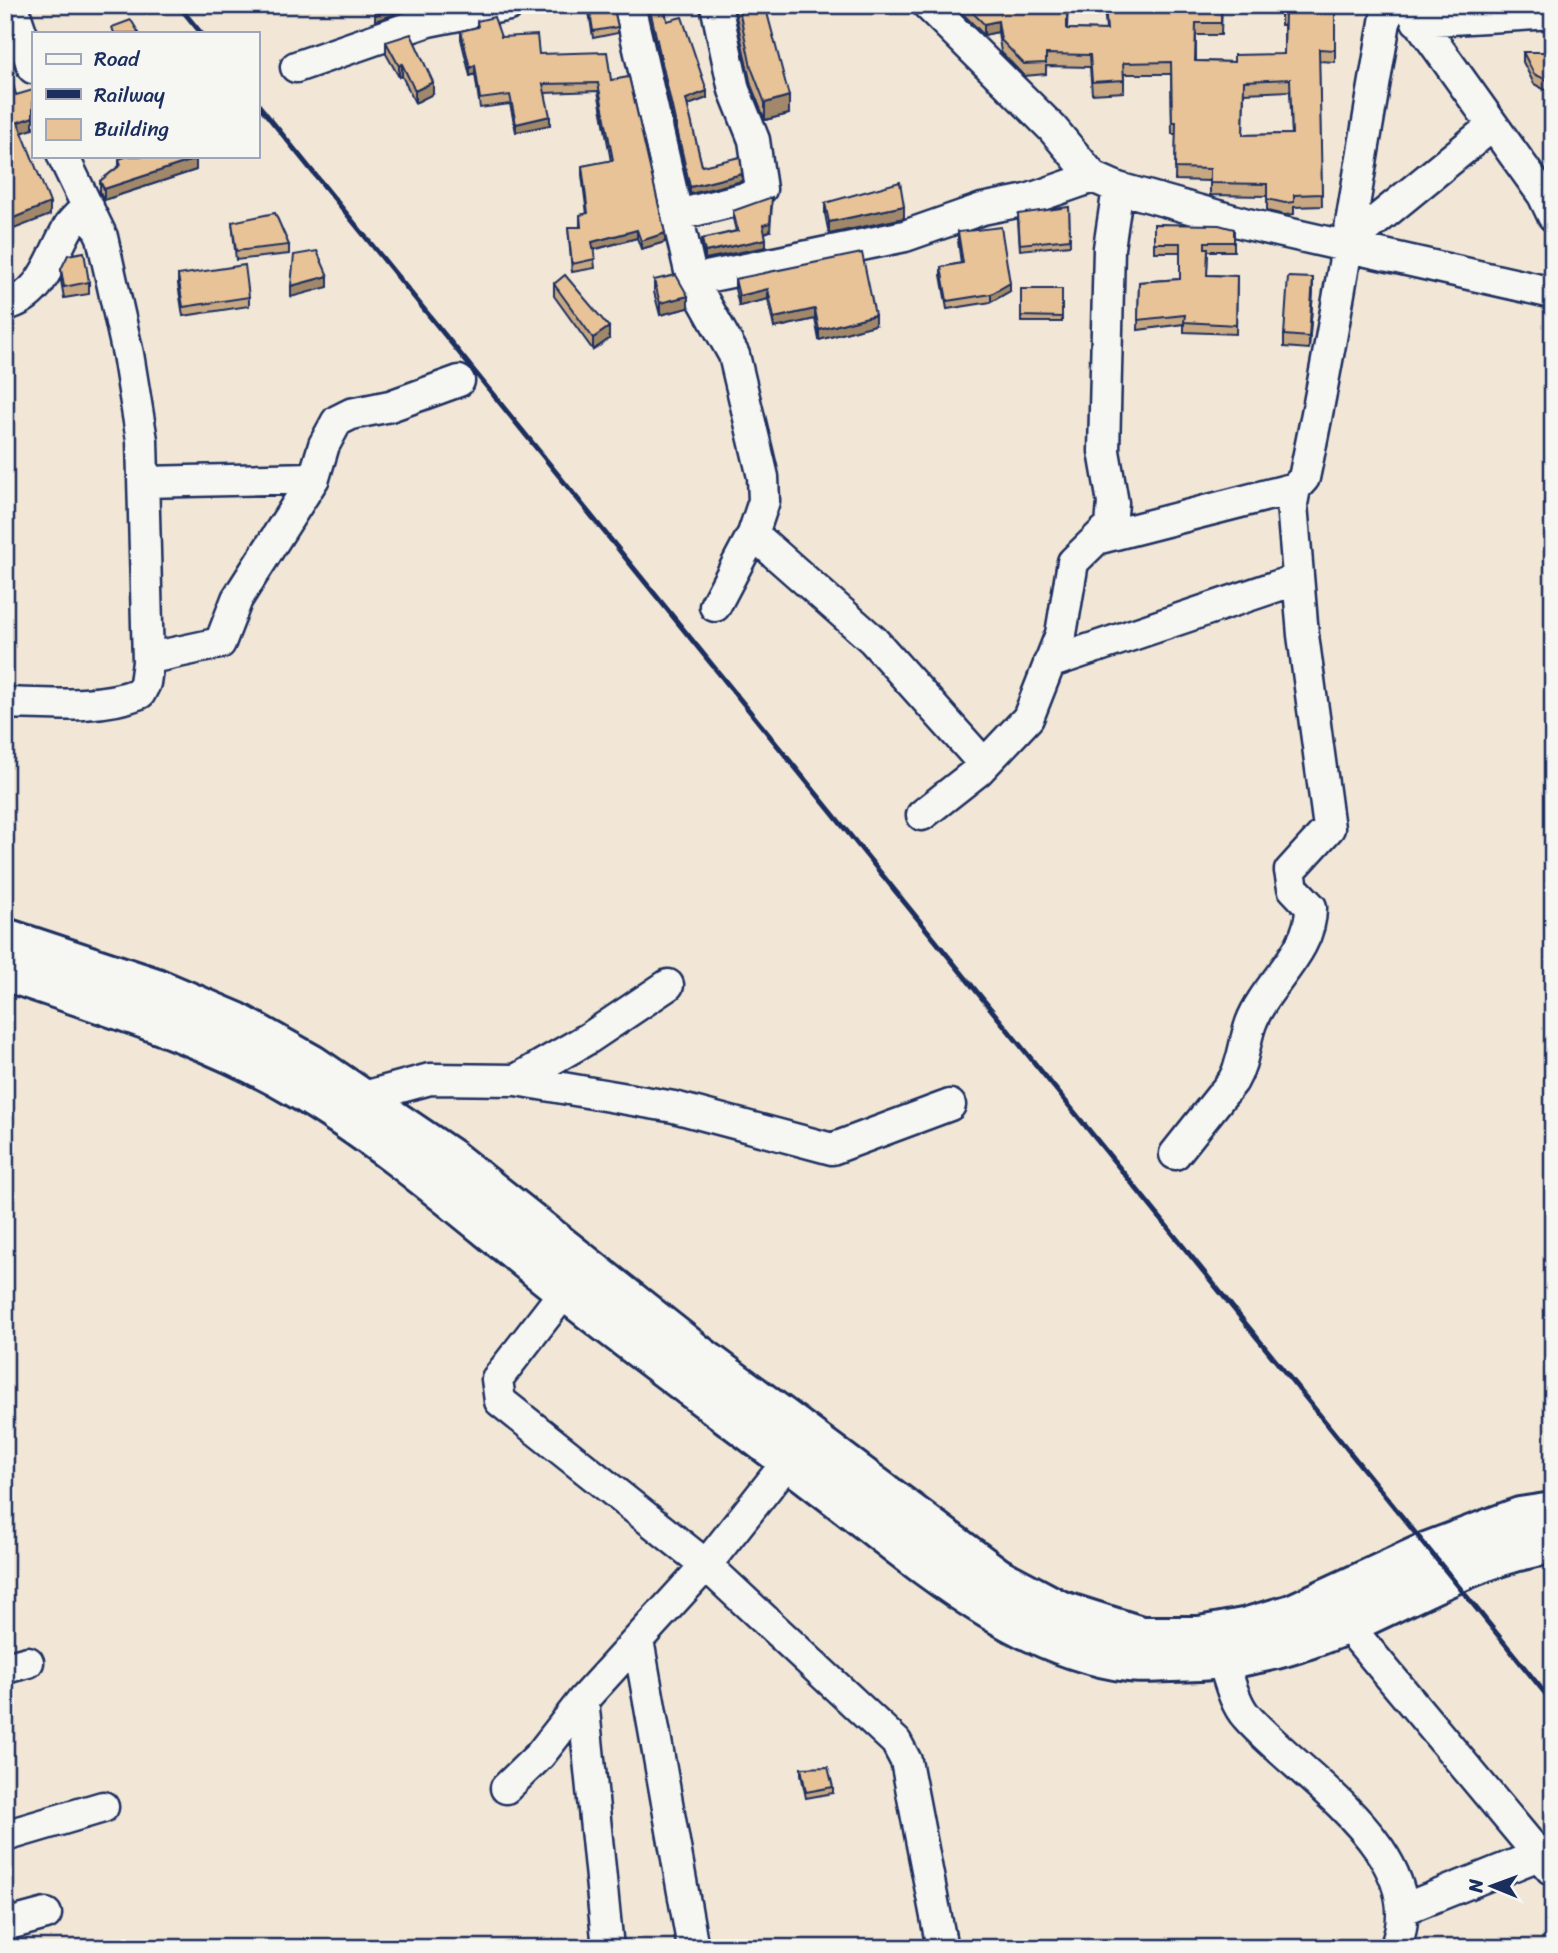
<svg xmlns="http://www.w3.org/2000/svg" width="1558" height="1953" font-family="Sriracha,sans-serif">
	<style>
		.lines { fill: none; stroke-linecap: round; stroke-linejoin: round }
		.minor-casing { stroke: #1b2f5e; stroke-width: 35 }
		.major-casing { stroke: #1b2f5e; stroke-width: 44 }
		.minor { stroke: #f6f6f2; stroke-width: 30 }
		.major { stroke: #f6f6f2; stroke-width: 38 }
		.rail { stroke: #1b2f5e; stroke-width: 5 }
		.wall { fill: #c8a883; stroke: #1b2f5e; stroke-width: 2; fill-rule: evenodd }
		.shaded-wall { fill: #a2886a; stroke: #1b2f5e; stroke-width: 2 }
		.building { fill: #e8c398; stroke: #1b2f5e; stroke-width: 2; fill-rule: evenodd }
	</style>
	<rect width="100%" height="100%" fill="#f2e7d7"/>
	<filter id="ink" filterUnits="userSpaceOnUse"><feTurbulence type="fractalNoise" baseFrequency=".0143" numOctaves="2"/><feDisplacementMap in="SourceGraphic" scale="14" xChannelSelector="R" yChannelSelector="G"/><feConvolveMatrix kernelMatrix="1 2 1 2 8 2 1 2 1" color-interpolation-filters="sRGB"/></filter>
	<g filter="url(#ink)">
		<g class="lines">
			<g class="minor-casing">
				<path id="minor" d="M 12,5 L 33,68
					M 629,5 L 692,280 L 734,355 L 763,477 L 764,501 L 753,534 L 715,606
					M 928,5 L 1052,128 L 1093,177 L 1118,188 L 1247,224 L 1553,293
					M 1407,5 L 1543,195 L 1553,216
					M 1417,21 L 1553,13
					M 296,67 L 428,21 L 509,5
					M 63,156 L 102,237 L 128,354 L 142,440 L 148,662
					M 678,215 L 749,197 L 761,189 L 754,140 L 734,90 L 716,5
					M 1345,246 L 1492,126
					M 692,280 L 905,236 L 982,209 L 1027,200 L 1093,177
					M 5,305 C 44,296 51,256 69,226 C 74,219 82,212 88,206
					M 144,482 L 314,478
					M 753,534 L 873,640 L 984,764
					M 1100,538 L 1295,488
					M 1049,663 L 1298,579
					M 5,703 C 47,704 100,709 140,693 L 145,683 L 148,662 L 155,657 L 220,643 L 237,599 L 314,478 L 324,445 L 337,421 L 351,414 L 390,406 L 459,381
					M 922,815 L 978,771 L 1028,718 L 1061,634 L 1073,562 L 1111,525 L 1113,503 L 1104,451 L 1109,248 L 1118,188
					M 516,1080 L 674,1107 L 832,1149 L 950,1105
					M 360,1098 L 430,1079 L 516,1080 L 589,1038 L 668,985
					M 1175,1154 L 1233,1081 C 1244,1062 1244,1042 1251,1023 C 1266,983 1312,952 1311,907 L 1293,888 L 1290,871 L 1329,828 L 1303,635 L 1292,504 L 1295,488 L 1304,478 C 1337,321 1360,163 1388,5
					M 565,1291 L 497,1379 L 500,1401 L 706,1565 L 896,1742 L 906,1761 L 942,1948
					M 1333,1608 L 1539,1855
					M 638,1640 L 693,1948
					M 1223,1662 C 1229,1678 1234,1703 1246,1716 C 1298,1776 1435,1854 1395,1948
					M 5,1668 L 28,1662
					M 583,1700 L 608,1948
					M 506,1788 L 540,1755 L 583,1700 L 706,1565 L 789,1460
					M 5,1836 L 103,1807
					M 1404,1909 L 1539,1855 L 1551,1869
					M 5,1925 L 46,1914"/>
			</g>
			<g class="major-casing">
				<path id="major" d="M 5,938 L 156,988 L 236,1022 L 311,1064 L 451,1159 L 696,1353 L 997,1577 L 1059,1610 L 1141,1636 L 1200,1636 L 1244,1628 L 1292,1614 L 1429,1551 L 1520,1517 L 1553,1512
					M 5,971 C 103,1005 206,1034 295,1087 C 388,1141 474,1219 559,1286 C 645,1355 735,1419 822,1486 C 912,1554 1012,1647 1128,1662 C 1142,1664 1158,1662 1173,1662 C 1240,1662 1292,1648 1354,1621 C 1419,1592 1481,1554 1553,1544"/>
			</g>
			<use href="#minor" class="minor"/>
			<use href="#major" class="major"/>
			<path class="rail" d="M 178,5 L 201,33
				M 257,103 L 1553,1703"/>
		</g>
		<path class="wall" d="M 588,5 L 613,5 L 618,27 L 618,33 L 593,38 Z
			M 647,5 L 664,5 L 667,21 L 707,98 L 687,105 L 702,166 L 742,181 L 690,194 Z
			M 735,5 L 765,5 L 789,114 L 765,120 L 751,85 L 735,11 Z
			M 954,5 L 1068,5 L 1067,29 L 1106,30 L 1104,5 L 1222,5 L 1221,35 L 1196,35 L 1196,61 L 1234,62 L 1284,54 L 1284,25 L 1281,25 L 1281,5 L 1335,5 L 1335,62 L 1319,61 L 1322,206 L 1294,207 L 1294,214 L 1285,215 L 1267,211 L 1267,196 L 1210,195 L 1210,181 L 1175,180 L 1176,134 L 1172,134 L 1171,74 L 1124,74 L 1124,92 L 1092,94 L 1090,67 L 1046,66 L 1046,74 L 1024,76 L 1001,52 L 998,32 L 984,35 ZM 1290,91 L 1292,134 L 1243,135 L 1244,93 Z
			M 477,21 L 501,37 L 539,54 L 611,80 L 665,242 L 641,249 L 637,238 L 593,250 L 595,268 L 572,272 L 568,227 L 580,227 L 580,215 L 587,214 L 582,175 L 582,166 L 611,161 L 598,91 L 545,93 L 550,125 L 516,132 L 510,104 L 480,108 L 475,74 L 470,76 L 461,39 L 461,31 L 477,27 Z
			M 386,42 L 433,94 L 415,103 L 402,76 L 399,77 L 386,54 Z
			M 1523,52 L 1553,52 L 1553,94 L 1534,84 L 1523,62 Z
			M 119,159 L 196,170 L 104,200 L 100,192 L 100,181 L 119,166 Z
			M 825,203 L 904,218 L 829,234 L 825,214 Z
			M 1069,207 L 1070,245 L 1020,250 L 1018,220 Z
			M 733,211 L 770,231 L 765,233 L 766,247 L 705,259 L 702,247 L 702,239 L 736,231 L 733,219 Z
			M 232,222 L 289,245 L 289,254 L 236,260 Z
			M 1154,224 L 1234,229 L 1234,251 L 1208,251 L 1207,275 L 1237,276 L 1236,334 L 1184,332 L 1184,324 L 1138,330 L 1139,282 L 1180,279 L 1180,252 L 1154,252 Z
			M 958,232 L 1010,291 L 991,302 L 947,309 L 941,275 L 941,267 L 961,263 L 958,241 Z
			M 61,269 L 89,282 L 89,294 L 64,298 L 61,281 Z
			M 178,275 L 249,297 L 249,306 L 183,316 L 178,284 Z
			M 735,279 L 875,325 L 819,340 L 815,319 L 774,328 L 768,299 L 739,306 L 735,289 Z
			M 654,280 L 688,308 L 660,315 L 654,292 Z
			M 554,284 L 609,339 L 593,350 L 554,296 Z
			M 1021,289 L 1062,289 L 1062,322 L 1021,322 Z
			M 1313,290 L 1309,349 L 1284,347 L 1284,335 Z
			M 801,1768 L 833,1787 L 833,1793 L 806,1798 L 801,1774 Z"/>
		<path class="shaded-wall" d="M 395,8 L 395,14 L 375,21 L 375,15 Z
			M 998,21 L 998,32 L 984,35 L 984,24 Z
			M 402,64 L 402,76 L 399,77 L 399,66 Z
			M 475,65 L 475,74 L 470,76 L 470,68 Z
			M 433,82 L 433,94 L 415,103 L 415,91 Z
			M 707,91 L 707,98 L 686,106 L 686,99 Z
			M 789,96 L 789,114 L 765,120 L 765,103 Z
			M 550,116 L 550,125 L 516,132 L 516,124 Z
			M 33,117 L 33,129 L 18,134 L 18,122 Z
			M 196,159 L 196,170 L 104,200 L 104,189 Z
			M 742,174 L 742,181 L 690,194 L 690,187 Z
			M 50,203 L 50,215 L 6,232 L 6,221 Z
			M 772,205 L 770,231 L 763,233 L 763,225 Z
			M 904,206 L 904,218 L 829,234 L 829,222 Z
			M 637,230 L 637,238 L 592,250 L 592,242 Z
			M 665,233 L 665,242 L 641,249 L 641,241 Z
			M 13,236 L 13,248 L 5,251 L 5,239 Z
			M 766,239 L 766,247 L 705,259 L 705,252 Z
			M 328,276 L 328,287 L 291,297 L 291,286 Z
			M 1313,278 L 1313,290 L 1309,349 L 1309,337 Z
			M 1010,283 L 1010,291 L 991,302 L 991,294 Z
			M 768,289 L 768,299 L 739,306 L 739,296 Z
			M 688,296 L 688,308 L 660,315 L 660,303 Z
			M 815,309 L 815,319 L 774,328 L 774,318 Z
			M 875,315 L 875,325 L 819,340 L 819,330 Z
			M 609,327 L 609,339 L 593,350 L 593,338 Z"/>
		<path class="building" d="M 374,5 L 394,5 L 395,8 L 375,15 Z
			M 589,5 L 613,5 L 618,27 L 593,31 Z
			M 649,5 L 664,5 L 667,21 L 682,17 L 707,91 L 686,99 L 702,166 L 740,157 L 742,174 L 690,187 Z
			M 738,5 L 765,5 L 789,96 L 765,103 L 751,67 Z
			M 965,5 L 1067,5 L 1067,29 L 1107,30 L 1105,5 L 1221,5 L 1221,23 L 1196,23 L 1195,61 L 1234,62 L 1234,55 L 1284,54 L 1285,13 L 1281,13 L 1281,5 L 1335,5 L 1335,50 L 1319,49 L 1322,194 L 1294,195 L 1294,202 L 1285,203 L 1267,199 L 1267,184 L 1210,183 L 1210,169 L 1175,168 L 1176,122 L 1172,122 L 1171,62 L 1123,63 L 1124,80 L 1092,82 L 1090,55 L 1046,54 L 1046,63 L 1024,64 L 1001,40 L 998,21 L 984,24 ZM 1290,79 L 1292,134 L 1243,135 L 1244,81 Z
			M 494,17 L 501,37 L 537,35 L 539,54 L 607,52 L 611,80 L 629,77 L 665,233 L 641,241 L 637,230 L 592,242 L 595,259 L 572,264 L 568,227 L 581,227 L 580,215 L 588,213 L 582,166 L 613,160 L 598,83 L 543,84 L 550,116 L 516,124 L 510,95 L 480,99 L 475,65 L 470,68 L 461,31 L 478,27 L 477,21 Z
			M 131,20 L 139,33 L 114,33 L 112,27 Z
			M 411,34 L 433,82 L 415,91 L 402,64 L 399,66 L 386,42 Z
			M 1523,52 L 1553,52 L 1553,83 L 1534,74 Z
			M 5,55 L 16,95 L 33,90 L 33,117 L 18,122 L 50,203 L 6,221 L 13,236 L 5,239 Z
			M 128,156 L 195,156 L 196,159 L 104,189 L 100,181 L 121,165 L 119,159 Z
			M 900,182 L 904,206 L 829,222 L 825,203 Z
			M 772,197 L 770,223 L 763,225 L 766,239 L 705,252 L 702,239 L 738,231 L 733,211 Z
			M 1069,207 L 1070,239 L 1020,244 L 1018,214 Z
			M 275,213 L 289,245 L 236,251 L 232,222 Z
			M 1154,224 L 1219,225 L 1234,229 L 1234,242 L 1205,242 L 1205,248 L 1208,248 L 1207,275 L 1237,276 L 1236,325 L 1184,322 L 1185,315 L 1138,320 L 1139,282 L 1180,279 L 1180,243 L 1154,243 Z
			M 1001,227 L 1010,283 L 991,294 L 947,301 L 941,267 L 963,263 L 958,232 Z
			M 317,251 L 328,276 L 291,286 L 294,255 Z
			M 84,252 L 89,282 L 64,287 L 61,269 L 68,255 Z
			M 862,253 L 875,315 L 819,330 L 815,309 L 774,318 L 768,289 L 739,296 L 735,279 Z
			M 245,265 L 249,297 L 183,307 L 178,275 Z
			M 565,275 L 609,327 L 593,338 L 554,284 Z
			M 676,275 L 688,296 L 660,303 L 654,280 Z
			M 1288,277 L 1313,278 L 1309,337 L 1284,335 Z
			M 1021,289 L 1062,289 L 1062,317 L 1021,316 Z
			M 828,1767 L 833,1787 L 806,1792 L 801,1768 Z"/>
	</g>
	<rect width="1558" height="1953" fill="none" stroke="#f6f6f2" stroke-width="28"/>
	<rect x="14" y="14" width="1530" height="1925" fill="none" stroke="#1b2f5e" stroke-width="2.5" filter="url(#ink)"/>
	<rect x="32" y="32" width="228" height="126" fill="#f6f6f2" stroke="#9ea6b7" stroke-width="2"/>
	<rect x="46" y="54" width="35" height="10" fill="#f6f6f2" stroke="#9ea6b7" stroke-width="2"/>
	<text x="94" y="66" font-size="21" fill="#1b2f5e">Road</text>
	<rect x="46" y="89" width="35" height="10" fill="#1b2f5e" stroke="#9ea6b7" stroke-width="2"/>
	<text x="94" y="102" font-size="21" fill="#1b2f5e">Railway</text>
	<rect x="46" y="119" width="35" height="21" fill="#e8c398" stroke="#9ea6b7" stroke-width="2"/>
	<text x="94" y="136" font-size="21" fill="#1b2f5e">Building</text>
	<g transform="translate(1492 1886) rotate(271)" stroke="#f6f6f2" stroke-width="5" paint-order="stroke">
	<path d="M0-5L12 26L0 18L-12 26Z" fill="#1b2f5e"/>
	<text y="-10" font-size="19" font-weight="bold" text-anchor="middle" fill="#1b2f5e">N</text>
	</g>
</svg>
